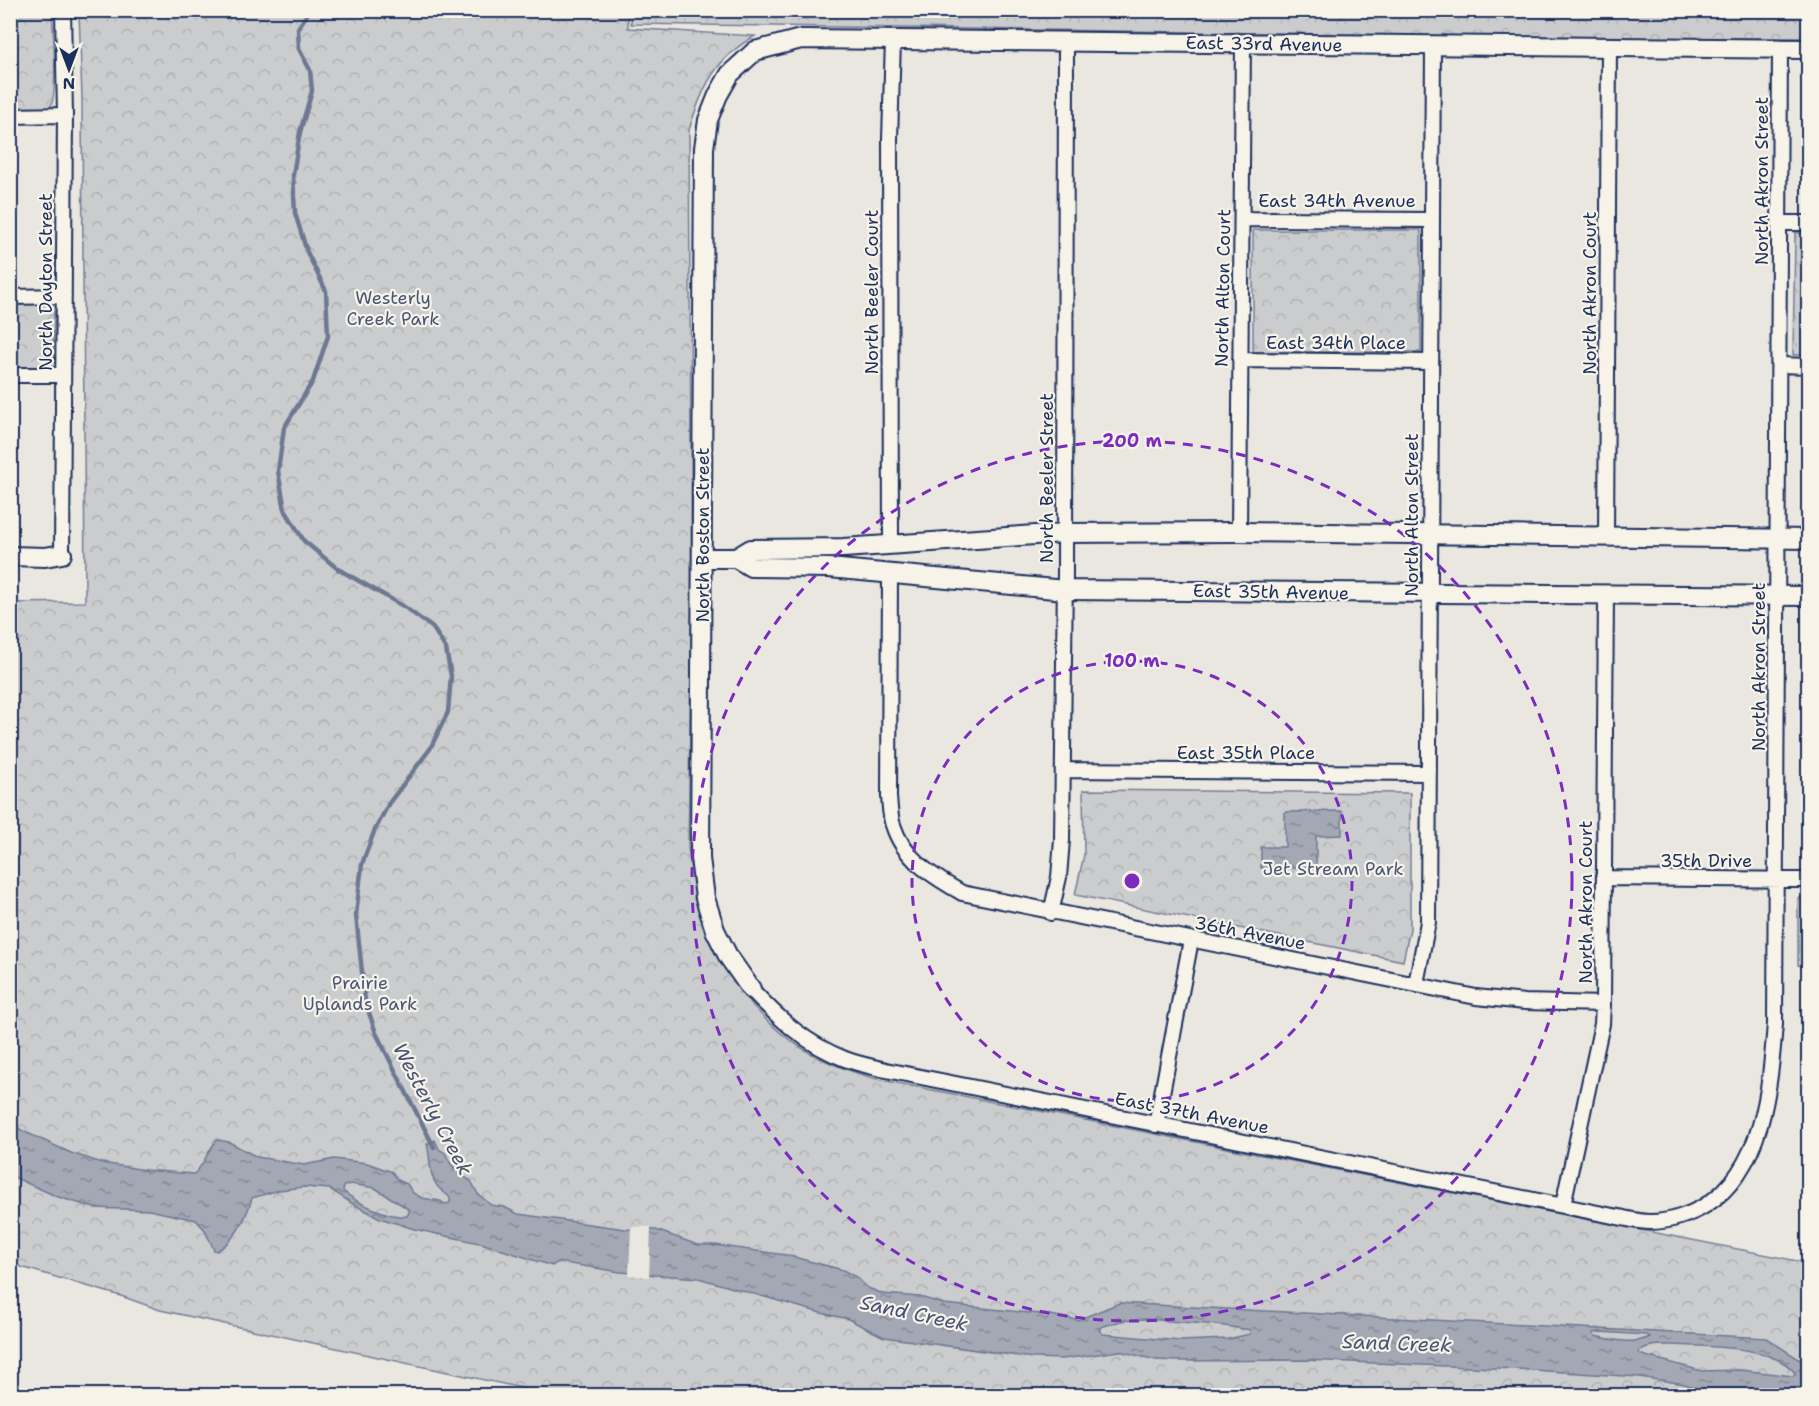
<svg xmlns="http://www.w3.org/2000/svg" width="1819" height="1406" font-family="'Shantell Sans',sans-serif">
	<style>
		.forest { fill: url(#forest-crowns); stroke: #737e96; stroke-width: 1.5 }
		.water { fill: url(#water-ripples); stroke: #6d7892; stroke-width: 1.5; fill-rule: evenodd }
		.pier { fill: #eae7e0 }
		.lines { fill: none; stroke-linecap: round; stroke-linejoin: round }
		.stream { stroke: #6d7892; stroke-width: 4.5 }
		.street-casing { stroke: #1b2f5e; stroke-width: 18 }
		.secondary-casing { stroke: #1b2f5e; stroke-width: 22 }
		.street { stroke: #f7f3e8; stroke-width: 14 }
		.secondary { stroke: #f7f3e8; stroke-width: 18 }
		.ring { fill: none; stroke: #7b2cbf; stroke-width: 3; stroke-dasharray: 10 8 }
		.labels { text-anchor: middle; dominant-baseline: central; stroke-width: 4.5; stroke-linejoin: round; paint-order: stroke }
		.street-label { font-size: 18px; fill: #1b2f5e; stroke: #f7f3e8 }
		.park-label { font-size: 18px; fill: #47567a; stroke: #f7f3e8 }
		.water-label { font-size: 20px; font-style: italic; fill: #445378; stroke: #f7f3e8 }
		.centre { fill: #7b2cbf; stroke: #f7f3e8; stroke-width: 3 }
		.ring-label { font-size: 18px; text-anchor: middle; font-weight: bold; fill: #7b2cbf; stroke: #f7f3e8; stroke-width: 4.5; stroke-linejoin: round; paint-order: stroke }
	</style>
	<defs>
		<pattern id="forest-crowns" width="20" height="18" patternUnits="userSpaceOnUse" patternTransform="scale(1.5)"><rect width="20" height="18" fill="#cbcccd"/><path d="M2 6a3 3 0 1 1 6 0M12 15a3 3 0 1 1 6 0" fill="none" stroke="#aeb0b2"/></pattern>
		<pattern id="water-ripples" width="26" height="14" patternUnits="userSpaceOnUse" patternTransform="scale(1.5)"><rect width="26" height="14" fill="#a3a8b4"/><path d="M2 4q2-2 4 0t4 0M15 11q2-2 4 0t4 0" fill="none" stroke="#848996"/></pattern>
	</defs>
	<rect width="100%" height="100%" fill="#eae7e0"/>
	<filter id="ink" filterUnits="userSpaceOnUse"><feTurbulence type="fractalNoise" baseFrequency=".0167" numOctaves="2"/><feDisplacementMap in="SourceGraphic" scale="12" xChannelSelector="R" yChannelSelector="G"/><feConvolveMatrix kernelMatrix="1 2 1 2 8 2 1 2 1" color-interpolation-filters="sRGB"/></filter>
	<g filter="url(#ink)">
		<path class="forest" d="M 628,10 L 628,28 L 755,36 C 715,58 702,88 689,130 L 692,607 L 688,847 C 696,928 734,1006 805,1050 C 827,1063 852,1072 877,1079 L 1808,1263 L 1808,1395 L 528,1395 L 529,1390 L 522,1388 L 160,1310 L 121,1296 L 11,1264 L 10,603 L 85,602 L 82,98 L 79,11 Z
			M 632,10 L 1808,10 L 1808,38 L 1608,38 L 631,24 Z
			M 10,11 L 52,11 C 53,27 59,101 49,109 L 11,110 Z
			M 1253,230 L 1421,230 L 1421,352 L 1253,352 Z
			M 1795,233 L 1808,233 L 1808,355 L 1793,355 Z
			M 48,303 L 54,311 L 53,363 L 48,370 L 11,369 L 10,304 Z
			M 1083,790 L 1410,793 L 1410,929 L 1403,961 L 1075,895 L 1084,855 Z
			M 1798,898 L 1808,898 L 1808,966 L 1798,965 Z"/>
		<path class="water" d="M 1342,811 L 1342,835 L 1316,836 L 1316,868 L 1261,868 L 1261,847 L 1285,847 L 1285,812 Z
			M 10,1122 L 23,1131 L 71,1153 L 102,1163 L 145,1170 L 194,1174 C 205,1164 207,1151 217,1140 L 229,1142 L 257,1157 L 304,1165 L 334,1159 L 367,1163 L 392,1172 L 398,1180 L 407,1184 L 413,1193 L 422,1198 L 440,1201 L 445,1204 L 450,1203 L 450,1198 C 447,1194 443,1192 439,1188 C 428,1176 431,1158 427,1144 L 435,1140 L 439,1149 L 445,1153 L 451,1164 L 460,1174 L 471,1181 L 478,1194 L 491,1205 L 504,1207 L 518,1214 L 625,1229 L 656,1230 L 698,1245 L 715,1245 L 786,1255 L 843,1270 L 856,1277 L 868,1288 L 883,1294 L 920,1297 L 944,1304 L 1050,1315 L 1078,1320 L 1119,1303 L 1766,1338 L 1808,1365 L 1808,1395 L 1790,1395 L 1758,1389 L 1700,1390 L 1685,1384 L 1639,1377 L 1517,1369 L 1303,1360 L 1179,1361 L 1156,1360 L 1119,1351 L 1063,1359 L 1033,1358 L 884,1337 L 848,1319 L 821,1313 L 698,1278 L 620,1272 L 558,1262 L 552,1266 L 484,1244 L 414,1229 L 380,1218 L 353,1204 L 330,1189 L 304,1187 L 279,1190 L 252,1198 C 246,1219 236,1239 217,1251 L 214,1250 L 205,1230 L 196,1220 L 149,1210 L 95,1208 L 58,1197 L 11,1176 ZM 351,1184 L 375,1188 L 410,1210 L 407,1216 C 389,1218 357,1203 343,1191 L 344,1186 ZM 1145,1319 L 1218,1325 L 1250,1330 L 1250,1334 L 1228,1339 L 1180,1341 L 1103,1334 L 1099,1330 L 1101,1327 L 1121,1321 ZM 1600,1332 L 1647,1335 L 1650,1337 C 1633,1345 1613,1340 1595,1336 L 1593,1333 ZM 1673,1345 C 1707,1347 1774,1344 1796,1374 L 1793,1376 L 1741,1370 L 1702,1371 L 1642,1355 L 1638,1352 C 1648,1344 1661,1345 1673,1345 Z"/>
		<path class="pier" d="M 631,1227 L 651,1227 L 649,1277 L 629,1275 Z"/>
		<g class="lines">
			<path class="stream" d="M 310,10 L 298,28 L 299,49 L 310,70 L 312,91 L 300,132 L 293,175 L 295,213 L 307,252 L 326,291 L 328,336 L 313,381 L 284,428 L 278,471 L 285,510 L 304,541 L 338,569 L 403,606 L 433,628 L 446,649 L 451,676 L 448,712 L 430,749 L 389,803 L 374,832 L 362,864 L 356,915 L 365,1001 L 376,1033 L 434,1147"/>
			<g class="street-casing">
				<path id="street" d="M 10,116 L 65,115
					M 1242,219 L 1432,220
					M 1780,223 L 1808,223
					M 10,297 L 64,296
					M 1240,360 L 1431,362
					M 1779,365 L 1808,366
					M 10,375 L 63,375
					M 1239,532 L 1243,44
					M 1606,537 L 1609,48
					M 891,544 L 890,139 L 893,40
					M 62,554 L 65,115 L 63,10
					M 890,575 L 889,797 C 890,806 890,817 893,825 C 904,860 933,876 962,893 L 1476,997 L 1525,1002 L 1603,1004
					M 1063,770 L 1429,773
					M 1604,878 L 1808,880
					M 1051,913 L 1059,877 L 1062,840 L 1065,572 L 1066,42
					M 1416,984 L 1428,922 L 1433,45
					M 751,989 C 779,1019 806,1044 845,1059 C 858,1064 873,1067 886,1070 L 1613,1216 C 1625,1218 1638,1222 1650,1222 C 1669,1222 1690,1215 1706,1205 C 1764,1168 1770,1086 1775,1024 L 1780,49
					M 1156,1125 L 1191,940
					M 1563,1205 L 1602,1024 L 1603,1004 L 1606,595"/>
			</g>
			<g class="secondary-casing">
				<path id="secondary" d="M 10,556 L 45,557 L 62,554
					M 703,558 L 736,558 L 751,549 L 843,548 L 1065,533 L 1239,532 L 1808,539
					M 736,558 L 751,567 L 829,568 L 1065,590 L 1808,596
					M 751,989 L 728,956 L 715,930 L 705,898 L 700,858 L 704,148 L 708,120 L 718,95 L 730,74 L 755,51 L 801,39 L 1808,49"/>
			</g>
			<use href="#street" class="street"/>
			<use href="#secondary" class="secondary"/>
		</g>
	</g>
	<g class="ring">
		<circle cx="1132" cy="881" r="220"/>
		<circle cx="1132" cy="881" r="440"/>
	</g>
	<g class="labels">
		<g class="street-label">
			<text transform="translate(1264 44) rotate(1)">East 33rd Avenue</text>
			<text transform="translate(1762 181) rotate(-90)">North Akron Street</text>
			<text x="1337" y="201">East 34th Avenue</text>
			<text transform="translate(46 282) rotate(-90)">North Dayton Street</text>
			<text transform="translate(1223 288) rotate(-89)">North Alton Court</text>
			<text transform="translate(872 292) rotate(-90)">North Beeler Court</text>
			<text transform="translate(1590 293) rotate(-90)">North Akron Court</text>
			<text x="1336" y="343">East 34th Place</text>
			<text transform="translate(1047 478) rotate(-90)">North Beeler Street</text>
			<text transform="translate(1412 515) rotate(-90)">North Alton Street</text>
			<text transform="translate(703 535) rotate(-90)">North Boston Street</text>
			<text transform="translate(1271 592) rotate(1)">East 35th Avenue</text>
			<text transform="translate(1759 667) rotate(-90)">North Akron Street</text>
			<text x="1246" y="753">East 35th Place</text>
			<text x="1706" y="861">35th Drive</text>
			<text transform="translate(1586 902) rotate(-90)">North Akron Court</text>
			<text transform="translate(1250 933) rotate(11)">36th Avenue</text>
			<text transform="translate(1192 1113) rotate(11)">East 37th Avenue</text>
		</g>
		<g class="park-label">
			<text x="393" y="298">Westerly<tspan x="393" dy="21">Creek Park</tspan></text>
			<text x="1333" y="869">Jet Stream Park</text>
			<text x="360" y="983">Prairie<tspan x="360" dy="21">Uplands Park</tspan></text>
		</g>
		<g class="water-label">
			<text transform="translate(433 1109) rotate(62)">Westerly Creek</text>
			<text transform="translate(914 1313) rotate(12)">Sand Creek</text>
			<text transform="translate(1397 1343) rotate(2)">Sand Creek</text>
		</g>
	</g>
	<circle cx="1132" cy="881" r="9" class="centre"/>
	<g class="ring-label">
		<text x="1132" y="447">200 m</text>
		<text x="1132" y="667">100 m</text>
	</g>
	<rect width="1819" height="1406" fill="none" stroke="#f7f3e8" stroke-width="36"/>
	<rect x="18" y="18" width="1783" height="1370" fill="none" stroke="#1b2f5e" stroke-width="2" filter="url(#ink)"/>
	<g transform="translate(69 69) rotate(180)" stroke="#f7f3e8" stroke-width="4.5" paint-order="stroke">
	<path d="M0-4.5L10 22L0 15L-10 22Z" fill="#1b2f5e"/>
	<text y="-9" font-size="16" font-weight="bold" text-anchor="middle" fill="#1b2f5e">N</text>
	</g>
</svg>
